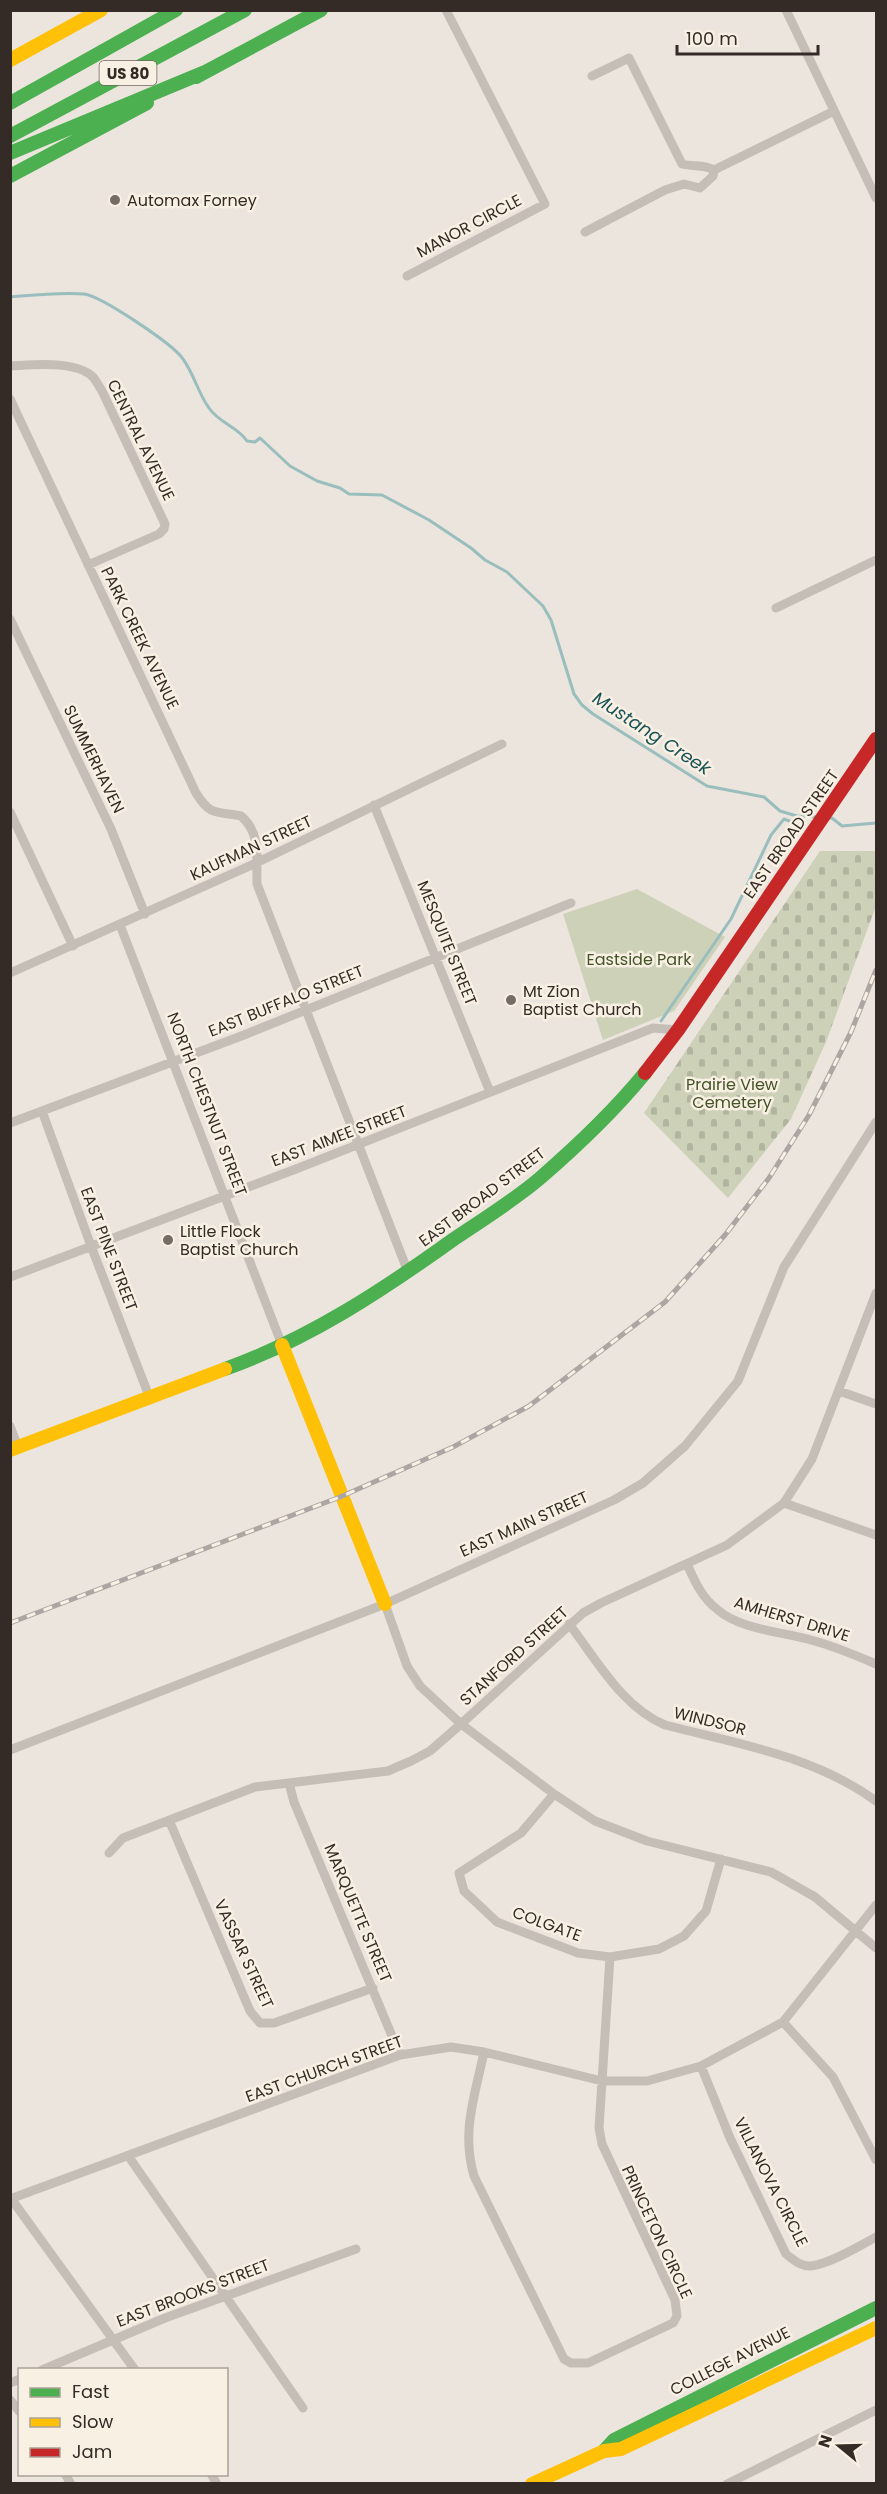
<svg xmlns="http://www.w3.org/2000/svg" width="887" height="2494" font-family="Poppins,sans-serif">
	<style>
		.cemetery { fill: url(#cemetery-stones) }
		.park { fill: #cdd1b8 }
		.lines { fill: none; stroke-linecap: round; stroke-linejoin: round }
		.stream { stroke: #99bebd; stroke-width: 3 }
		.street { stroke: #c5beb7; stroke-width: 9 }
		.fast { stroke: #4caf50; stroke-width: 14 }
		.slow { stroke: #ffc107; stroke-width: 14 }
		.jam { stroke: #c62828; stroke-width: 14 }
		.rail-casing { stroke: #aca6a2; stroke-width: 5 }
		.rail { stroke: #f9f0e4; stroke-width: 3; stroke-dasharray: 9; stroke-linecap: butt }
		.poi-dot { fill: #756c66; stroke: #f9f0e4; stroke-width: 2 }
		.labels { text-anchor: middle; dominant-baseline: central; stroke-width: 5; stroke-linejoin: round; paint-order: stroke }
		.shield { fill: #f9f0e4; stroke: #70665f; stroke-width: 1.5 }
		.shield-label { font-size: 15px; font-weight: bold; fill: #352b26 }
		.poi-label { font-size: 16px; fill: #352b26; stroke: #f9f0e4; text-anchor: start }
		.street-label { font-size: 16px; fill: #352b26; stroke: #f9f0e4 }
		.park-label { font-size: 16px; fill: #445429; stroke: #f9f0e4 }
		.water-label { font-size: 18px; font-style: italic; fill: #1a5357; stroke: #f9f0e4 }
	</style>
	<defs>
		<pattern id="cemetery-stones" width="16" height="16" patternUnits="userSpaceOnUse" patternTransform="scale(1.5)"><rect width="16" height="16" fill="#cdd1b8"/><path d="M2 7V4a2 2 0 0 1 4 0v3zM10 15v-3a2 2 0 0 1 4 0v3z" fill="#b1b49e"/></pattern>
	</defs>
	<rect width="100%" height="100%" fill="#ece5de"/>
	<path class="cemetery" d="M 820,851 L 876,851 L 876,906 L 826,1042 L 791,1119 L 728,1198 L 644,1113 Z"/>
	<path class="park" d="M 637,889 L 725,937 L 674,1011 L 603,1040 L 563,914 Z"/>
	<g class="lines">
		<path class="stream" d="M 10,297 C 34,295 60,292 84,294 C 101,296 173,344 183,359 C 194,374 198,393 209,408 C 219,423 238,427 247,441 L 255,442 L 260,438 L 290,466 L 317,481 L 340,488 L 349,494 L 382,495 L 429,520 L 471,548 L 485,560 L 507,572 L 543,606 L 551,620 L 574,694 L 582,705 L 593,714 L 707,786 L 764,797 L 780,811 L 797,816 L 817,817
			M 826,818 L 832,818 L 842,826 L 876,823
			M 661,1021 L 731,919 L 771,835 L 784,819 L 792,822 L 796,816"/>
		<path class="street" d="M 786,10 L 876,198
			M 592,76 L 629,58 L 682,164 C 693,167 705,164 714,170
			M 585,232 L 665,190 L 684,184 L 700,188 L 713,176 L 714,170 L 834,111
			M 407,276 L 545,204 L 446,10
			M 10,366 C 33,365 76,360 93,377 C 97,382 100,388 103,393 L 165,524 L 164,529 L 159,534 L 88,565
			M 10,399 L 196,793 C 211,817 216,811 241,816 C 262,834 256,859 257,884 L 408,1272
			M 776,608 L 876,560
			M 10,619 L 111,829 L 145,914
			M 374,805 L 490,1092
			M 10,812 L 73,946
			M 120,925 L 282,1345
			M 10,973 L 256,863 L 502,744
			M 42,1111 L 91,1246 L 149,1396
			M 10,1123 L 244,1035 L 571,903
			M 10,1277 L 296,1169 L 653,1028 L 678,1030
			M 839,1391 L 876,1404
			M 10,1426 L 18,1447
			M 784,1503 L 876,1535
			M 687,1564 C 695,1582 702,1598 718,1610 C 739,1629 783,1632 811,1640 C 834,1646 855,1655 876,1664
			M 385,1604 L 407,1666 L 420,1686 L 461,1724 L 554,1794 L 595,1821 L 647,1841 L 771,1872 L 815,1897 L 876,1948
			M 569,1624 C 597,1660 622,1707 665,1725 C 739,1744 814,1756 876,1801
			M 10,1750 L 385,1604 L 614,1500 L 643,1483 L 685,1446 L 738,1381 L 784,1267 L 876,1122
			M 289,1783 L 294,1802 L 400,2055
			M 554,1794 L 521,1833 L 459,1873 L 464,1891 L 497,1922 L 578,1953 L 610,1957 L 659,1949 L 684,1936 L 706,1911 L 721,1859
			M 169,1820 L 250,2011 L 260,2023 L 274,2023 L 373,1988
			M 109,1853 L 123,1838 L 255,1787 L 388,1771 L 411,1761 L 430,1751 L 461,1724 L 583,1613 L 601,1603 L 727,1545 L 784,1503 L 812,1459 L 876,1293
			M 783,2022 L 833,2077 L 876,2160
			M 484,2052 C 475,2096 461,2131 474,2176 L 564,2359 L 571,2363 L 588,2363 L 673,2323 L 677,2316 L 675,2300 L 602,2144 L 599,2128 L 610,1957
			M 701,2066 L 730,2138 L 786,2254 C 794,2260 801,2267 811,2266 C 829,2264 860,2246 876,2237
			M 129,2157 L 303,2408
			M 10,2197 L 135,2370
			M 10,2199 L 400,2055 L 451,2047 L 484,2052 L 602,2081 L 647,2081 L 701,2066 L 783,2022 L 876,1905
			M 42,2370 L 165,2318 L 356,2249
			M 10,2383 L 20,2379
			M 10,2400 L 20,2412
			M 65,2474 L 71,2484
			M 211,2474 L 217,2484
			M 727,2484 L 876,2410"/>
		<path class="fast" d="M 196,77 L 321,10
			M 10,103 L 176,10
			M 10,136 L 245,10
			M 10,153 L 205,72
			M 10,176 L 147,103
			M 225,1369 C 309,1339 383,1290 454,1239 C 482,1220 513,1201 539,1179 C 576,1147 614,1111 645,1073
			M 604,2451 L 614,2440 L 876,2308"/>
		<path class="slow" d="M 10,60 L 101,10
			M 282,1345 L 385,1604
			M 10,1450 L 225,1369
			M 532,2484 L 604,2451 L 621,2449 L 876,2328"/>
		<path class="jam" d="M 645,1073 L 678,1030 L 876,739"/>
		<g class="rail-casing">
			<path id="rail" d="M 10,1623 L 340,1497 L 453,1447 L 529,1406 L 665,1302 L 725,1235 L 769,1178 L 809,1115 L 851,1032 L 876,970"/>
		</g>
		<use href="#rail" class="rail"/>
	</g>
	<g class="poi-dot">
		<circle cx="115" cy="200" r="6"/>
		<circle cx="511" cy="1000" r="6"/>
		<circle cx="168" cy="1240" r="6"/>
	</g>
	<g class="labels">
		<rect class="shield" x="99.5" y="61" width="57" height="24" rx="4.5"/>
		<g class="shield-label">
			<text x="128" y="73">US 80</text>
		</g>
		<g class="poi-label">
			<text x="127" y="200">Automax Forney</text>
			<text x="523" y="991">Mt Zion<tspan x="523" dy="18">Baptist Church</tspan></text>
			<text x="180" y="1231">Little Flock<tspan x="180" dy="18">Baptist Church</tspan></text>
		</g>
		<g class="street-label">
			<text transform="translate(469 226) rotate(-28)">MANOR CIRCLE</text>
			<text transform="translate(141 440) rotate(64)">CENTRAL AVENUE</text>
			<text transform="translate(140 638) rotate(64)">PARK CREEK AVENUE</text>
			<text transform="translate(94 759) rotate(64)">SUMMERHAVEN</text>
			<text transform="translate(791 834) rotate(-55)">EAST BROAD STREET</text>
			<text transform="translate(251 848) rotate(-25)">KAUFMAN STREET</text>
			<text transform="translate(447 943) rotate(68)">MESQUITE STREET</text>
			<text transform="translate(286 1001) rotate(-22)">EAST BUFFALO STREET</text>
			<text transform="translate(207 1104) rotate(69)">NORTH CHESTNUT STREET</text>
			<text transform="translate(339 1136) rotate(-21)">EAST AIMEE STREET</text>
			<text transform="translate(482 1197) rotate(-37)">EAST BROAD STREET</text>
			<text transform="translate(109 1249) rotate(69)">EAST PINE STREET</text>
			<text transform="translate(524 1524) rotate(-24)">EAST MAIN STREET</text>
			<text transform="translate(792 1619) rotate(17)">AMHERST DRIVE</text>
			<text transform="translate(514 1656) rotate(-42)">STANFORD STREET</text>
			<text transform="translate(710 1721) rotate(14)">WINDSOR</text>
			<text transform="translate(358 1913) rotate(67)">MARQUETTE STREET</text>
			<text transform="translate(547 1924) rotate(20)">COLGATE</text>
			<text transform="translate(244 1954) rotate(65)">VASSAR STREET</text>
			<text transform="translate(324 2069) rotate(-20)">EAST CHURCH STREET</text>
			<text transform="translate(771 2182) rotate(63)">VILLANOVA CIRCLE</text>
			<text transform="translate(657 2232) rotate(65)">PRINCETON CIRCLE</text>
			<text transform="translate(193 2293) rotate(-21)">EAST BROOKS STREET</text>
			<text transform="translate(730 2361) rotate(-27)">COLLEGE AVENUE</text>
		</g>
		<g class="park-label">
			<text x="639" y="959">Eastside Park</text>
			<text x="732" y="1084">Prairie View<tspan x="732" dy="18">Cemetery</tspan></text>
		</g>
		<g class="water-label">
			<text transform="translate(652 733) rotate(33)">Mustang Creek</text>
		</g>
	</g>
	<rect width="887" height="2494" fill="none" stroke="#352b26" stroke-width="24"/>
	<rect x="18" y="2368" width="210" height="108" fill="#f9f0e4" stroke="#aba198" stroke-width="1.5"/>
	<rect x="30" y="2388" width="30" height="9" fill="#4caf50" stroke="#aba198" stroke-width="1.5"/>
	<text x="72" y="2398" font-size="18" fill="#352b26">Fast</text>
	<rect x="30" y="2418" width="30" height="9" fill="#ffc107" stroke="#aba198" stroke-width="1.5"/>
	<text x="72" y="2428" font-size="18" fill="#352b26">Slow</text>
	<rect x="30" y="2448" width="30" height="9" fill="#c62828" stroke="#aba198" stroke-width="1.5"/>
	<text x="72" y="2458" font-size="18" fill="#352b26">Jam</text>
	<g transform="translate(839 2446) rotate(289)" stroke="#f9f0e4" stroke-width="4.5" paint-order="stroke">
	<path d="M0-4.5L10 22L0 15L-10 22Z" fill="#352b26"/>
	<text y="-9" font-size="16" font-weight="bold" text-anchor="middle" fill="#352b26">N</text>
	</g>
	<path d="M677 45v9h141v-9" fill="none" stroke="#352b26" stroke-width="3"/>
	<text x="686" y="45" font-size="18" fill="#352b26" stroke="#f9f0e4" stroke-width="4.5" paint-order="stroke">100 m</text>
</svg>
